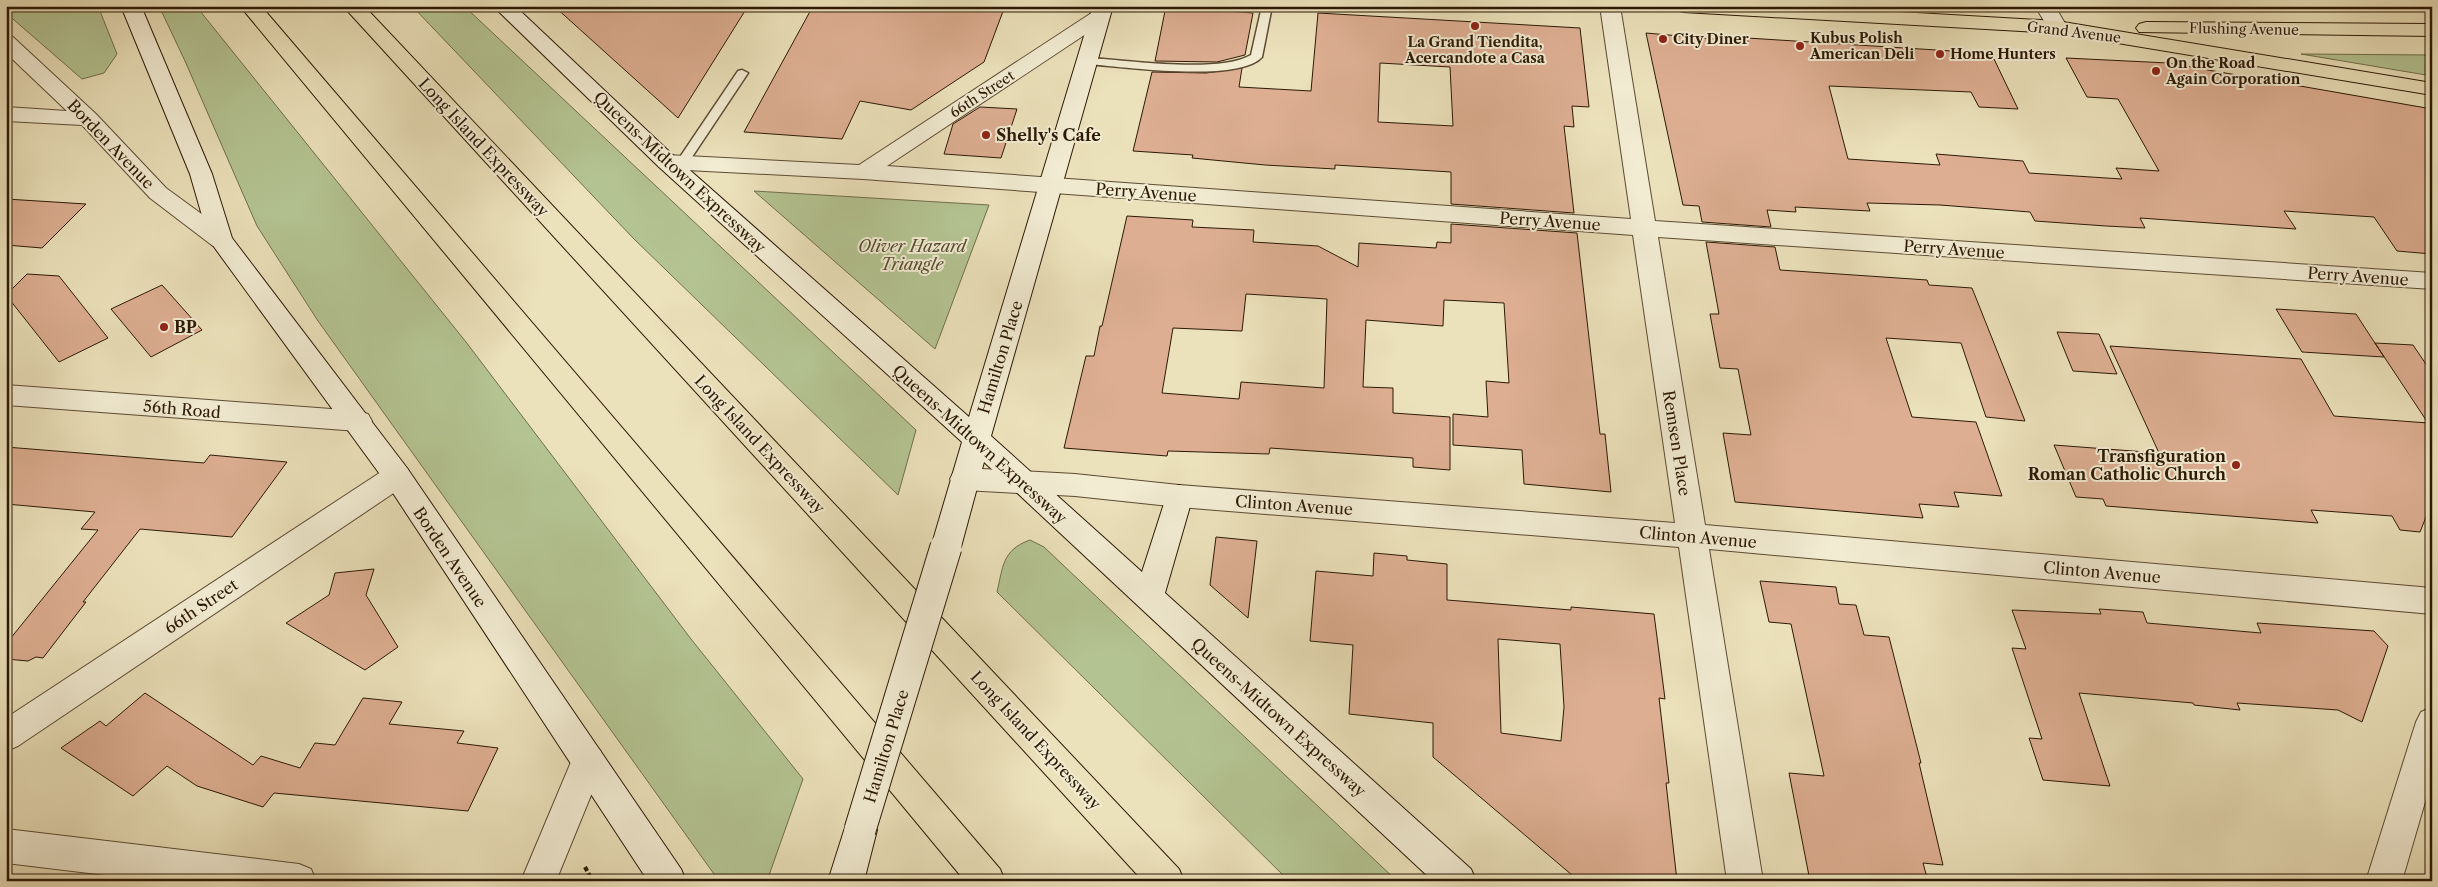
<svg xmlns="http://www.w3.org/2000/svg" width="2438" height="887" font-family="'Libre Caslon Text',serif">
	<style>
		.green { fill: #b4c392; stroke: #706e4b }
		.building { fill: #ddae92; stroke: #2c1904; fill-rule: evenodd }
		.lines { fill: none; stroke-linecap: round; stroke-linejoin: round }
		.lane-casing { stroke: #5c4b32; stroke-width: 3 }
		.street-casing { stroke: #5c4b32; stroke-width: 2 }
		.secondary-casing { stroke: #2c1904; stroke-width: 2 }
		.primary-casing { stroke: #2c1904; stroke-width: 2 }
		.highway-casing { stroke: #2c1904; stroke-width: 2 }
		.path { stroke: #2c1904; stroke-width: 4; stroke-dasharray: 4.5 2.5; stroke-linecap: butt }
		.lane { fill: #f2ecd3; fill-rule: evenodd }
		.street { fill: #f2ecd3; fill-rule: evenodd }
		.secondary { fill: #f2ecd3; fill-rule: evenodd }
		.primary { fill: #ebe1bb; fill-rule: evenodd }
		.highway { fill: #ebe1bb; fill-rule: evenodd }
		.secondary-bridge-casing { stroke: #2c1904; stroke-width: 33; stroke-linecap: butt }
		.secondary-bridge { stroke: #f2ecd3; stroke-width: 31 }
		.poi-dot { fill: #8f2418; stroke: #f2ecd3; stroke-width: 2 }
		.labels { text-anchor: middle; dominant-baseline: central; stroke-width: 4; stroke-linejoin: round; paint-order: stroke }
		.far-street-label { font-size: 14px; fill: #2c1904; stroke: #f2ecd3 }
		.far-poi-label { font-size: 14px; font-weight: bold; fill: #2c1904; stroke: #f2ecd3; text-anchor: start }
		.poi-label { font-size: 16px; font-weight: bold; fill: #2c1904; stroke: #f2ecd3; text-anchor: start }
		.street-label { font-size: 16px; fill: #2c1904; stroke: #f2ecd3 }
		.park-label { font-size: 16px; font-style: italic; fill: #554c2f; stroke: #f2ecd3 }
	</style>
	<rect width="100%" height="100%" fill="#ebe1bb"/>
	<filter id="stains"><feTurbulence type="fractalNoise" baseFrequency=".004" numOctaves="4"/><feColorMatrix values="0 0 0 0 .2 0 0 0 0 .09 0 0 0 0 .02 0 0 0 .5 -.17"/></filter>
	<radialGradient id="worn" r=".72"><stop offset=".6" stop-color="#630" stop-opacity="0"/><stop offset="1" stop-color="#630" stop-opacity=".3"/></radialGradient>
	<path class="green" d="M 6,6 L 98,6 L 117,54 L 104,73 L 82,79 L 6,13 Z
		M 159,6 L 196,6 L 466,342 L 691,639 L 803,779 L 767,881 L 719,881 L 318,321 L 257,226 L 185,61 Z
		M 412,6 L 464,6 L 916,430 L 898,495 L 634,239 Z
		M 2301,54 L 2432,55 L 2432,76 Z
		M 754,191 L 989,205 L 935,349 Z
		M 1030,540 L 1044,547 L 1397,881 L 1289,881 L 997,592 C 1003,567 1002,550 1030,540 Z"/>
	<path class="building" d="M 554,6 L 748,6 L 678,118 Z
		M 813,6 L 1005,6 L 984,62 L 911,110 L 860,101 L 842,139 L 744,132 Z
		M 1166,6 L 1228,6 L 1227,11 L 1253,13 L 1245,55 L 1217,62 L 1155,61 Z
		M 1318,13 L 1580,28 L 1589,107 L 1572,106 L 1574,127 L 1564,126 L 1574,213 L 1451,204 L 1451,172 L 1335,165 L 1335,169 L 1265,165 L 1192,158 L 1193,155 L 1133,151 L 1152,72 L 1206,73 L 1242,68 L 1239,87 L 1311,91 ZM 1380,63 L 1450,67 L 1453,126 L 1378,122 Z
		M 1646,33 L 1748,42 L 1747,38 L 1952,51 L 1954,56 L 1994,59 L 2018,109 L 1979,107 L 1971,92 L 1829,86 L 1848,159 L 1940,165 L 1936,154 L 2023,161 L 2029,173 L 2122,179 L 2116,168 L 2159,171 L 2118,99 L 2087,97 L 2066,58 L 2168,63 L 2432,109 L 2432,254 L 2397,251 L 2374,217 L 2284,211 L 2296,229 L 2140,218 L 2145,228 L 2106,226 L 2035,221 L 2030,212 L 1940,205 L 1867,203 L 1870,211 L 1795,207 L 1796,212 L 1767,210 L 1771,227 L 1702,222 L 1699,206 L 1683,205 Z
		M 980,107 L 1017,109 L 1001,158 L 944,154 L 953,124 Z
		M 6,199 L 86,204 L 42,248 L 6,245 Z
		M 1127,216 L 1193,220 L 1192,227 L 1254,230 L 1253,242 L 1318,246 L 1358,267 L 1359,243 L 1436,248 L 1437,242 L 1451,243 L 1451,224 L 1577,233 L 1600,434 L 1605,434 L 1611,492 L 1524,484 L 1522,450 L 1453,445 L 1453,414 L 1488,417 L 1486,381 L 1509,383 L 1504,303 L 1444,300 L 1443,326 L 1366,320 L 1363,387 L 1393,388 L 1393,413 L 1450,417 L 1450,470 L 1413,467 L 1413,458 L 1270,448 L 1269,454 L 1168,451 L 1167,456 L 1064,448 L 1086,356 L 1094,356 L 1100,326 L 1102,326 ZM 1246,294 L 1327,299 L 1324,388 L 1241,382 L 1239,399 L 1162,393 L 1173,328 L 1242,331 Z
		M 1706,242 L 1775,247 L 1780,270 L 1927,280 L 1929,285 L 1972,288 L 2025,421 L 1986,417 L 1961,343 L 1886,338 L 1912,417 L 1976,422 L 2002,496 L 1954,492 L 1959,507 L 1919,504 L 1923,518 L 1735,502 L 1723,433 L 1751,435 L 1738,369 L 1720,368 L 1710,314 L 1719,314 Z
		M 27,274 L 59,276 L 108,338 L 59,362 L 6,295 Z
		M 162,285 L 202,330 L 151,357 L 111,309 Z
		M 2276,309 L 2356,314 L 2384,357 L 2302,352 Z
		M 2057,332 L 2099,334 L 2117,374 L 2073,371 Z
		M 2375,343 L 2413,345 L 2432,373 L 2432,502 L 2420,532 L 2400,530 L 2392,516 L 2311,510 L 2318,523 L 2106,506 L 2103,499 L 2076,497 L 2054,445 L 2159,453 L 2110,346 L 2301,359 L 2334,416 L 2428,423 Z
		M 6,447 L 204,463 L 210,455 L 287,462 L 232,537 L 140,529 L 83,602 L 86,602 L 43,658 L 36,657 L 28,661 L 6,659 L 6,644 L 98,530 L 81,529 L 95,512 L 6,504 Z
		M 1216,537 L 1257,541 L 1248,618 L 1210,585 Z
		M 1374,553 L 1407,556 L 1407,560 L 1447,564 L 1447,600 L 1571,610 L 1571,607 L 1654,614 L 1665,699 L 1659,698 L 1669,783 L 1666,783 L 1677,881 L 1579,881 L 1433,757 L 1433,723 L 1349,714 L 1353,645 L 1310,641 L 1316,571 L 1373,576 ZM 1498,639 L 1560,644 L 1564,707 L 1561,741 L 1501,733 Z
		M 374,569 L 366,595 L 398,647 L 365,670 L 286,623 L 329,595 L 335,573 Z
		M 1760,581 L 1836,587 L 1839,604 L 1856,605 L 1864,635 L 1889,637 L 1921,763 L 1919,763 L 1943,865 L 1923,863 L 1928,881 L 1810,881 L 1789,773 L 1824,776 L 1791,624 L 1769,622 Z
		M 2099,609 L 2143,612 L 2147,623 L 2261,633 L 2257,623 L 2374,631 L 2388,646 L 2362,722 L 2338,710 L 2237,703 L 2240,710 L 2194,705 L 2193,703 L 2079,693 L 2110,786 L 2043,780 L 2029,738 L 2042,739 L 2012,648 L 2026,649 L 2012,610 L 2101,614 Z
		M 145,693 L 253,765 L 261,756 L 300,768 L 315,743 L 335,745 L 363,698 L 402,702 L 389,724 L 464,731 L 457,743 L 498,748 L 468,811 L 274,793 L 263,807 L 197,786 L 167,766 L 133,796 L 61,748 L 100,721 L 106,726 Z"/>
	<g class="lines">
		<g class="lane-casing">
			<path id="lane" d="M 1262,6 L 1272,6 L 1262,57 C 1239,83 1124,67 1088,64 L 1082,61 L 1088,58 C 1128,60 1218,74 1251,55 Z
				M 742,70 L 748,73 L 686,166 L 678,166 L 676,163 L 678,160 L 738,71 Z"/>
		</g>
		<g class="street-casing">
			<path id="street" d="M 1600,6 L 1620,6 L 1655,221 L 2432,273 L 2432,289 L 1658,237 L 1705,525 L 2432,588 L 2432,614 L 1709,549 L 1763,881 L 1727,881 L 1679,547 L 1179,507 L 1075,496 L 964,490 L 954,487 L 950,479 L 954,471 L 964,468 L 1075,474 L 1179,485 L 1675,523 L 1633,235 L 863,179 L 667,169 L 659,167 L 656,162 L 659,157 L 667,155 L 859,165 L 1093,12 L 1100,10 L 1107,12 L 1110,16 L 1107,20 L 887,166 L 1631,219 Z
				M 2035,6 L 2055,6 L 2067,27 L 2064,31 L 2057,33 L 2050,31 Z
				M 6,35 L 13,37 L 96,114 L 166,188 L 229,234 L 233,240 L 229,246 L 221,248 L 213,246 L 150,198 L 82,125 L 6,121 L 6,107 L 67,111 L 6,53 Z
				M 6,385 L 358,411 L 368,414 L 372,421 L 368,428 L 358,431 L 6,405 Z
				M 397,465 L 407,468 L 411,476 L 407,484 L 18,746 L 6,751 L 6,718 L 387,468 Z
				M 2432,707 L 2432,778 L 2402,881 L 2366,881 L 2416,722 L 2421,712 Z
				M 588,746 L 600,750 L 605,761 L 556,881 L 521,881 L 576,750 Z
				M 6,829 L 299,864 L 311,869 L 316,881 L 155,881 L 6,863 Z"/>
		</g>
		<g class="secondary-casing">
			<path id="secondary" d="M 121,6 L 141,6 L 212,174 L 232,238 L 407,468 L 681,869 L 686,881 L 648,881 L 387,484 L 209,240 L 190,174 Z
				M 493,6 L 515,6 L 675,157 L 969,417 L 1093,6 L 1113,6 L 991,436 L 1142,572 L 1169,488 L 1179,485 L 1189,488 L 1193,496 L 1165,593 L 1471,869 L 1476,881 L 1433,881 L 984,462 L 961,547 L 956,555 L 946,559 L 936,555 L 931,547 L 962,442 L 659,167 Z
				M 860,814 L 872,818 L 877,830 L 864,881 L 828,881 L 848,818 Z"/>
		</g>
		<g class="primary-casing">
			<path id="primary" d="M 1673,6 L 1794,6 L 2057,21 L 2432,83 L 2432,95 L 2057,33 L 1683,12 L 1676,10 Z
				M 2146,22 L 2432,24 L 2432,36 L 2139,32 L 2136,28 L 2139,24 Z"/>
		</g>
		<g class="highway-casing">
			<path id="highway" d="M 240,6 L 261,6 L 1000,869 L 1005,881 L 965,881 Z
				M 343,6 L 364,6 L 1179,869 L 1184,881 L 1143,881 Z"/>
		</g>
		<path class="path" d="M 585,867 L 591,878"/>
		<use href="#lane" class="lane"/>
		<use href="#street" class="street"/>
		<use href="#secondary" class="secondary"/>
		<use href="#primary" class="primary"/>
		<use href="#highway" class="highway"/>
		<g class="secondary-bridge-casing">
			<path id="secondary-bridge" d="M 860,830 L 946,547"/>
		</g>
		<use href="#secondary-bridge" class="secondary-bridge"/>
	</g>
	<g class="poi-dot">
		<circle cx="1475" cy="26" r="5"/>
		<circle cx="1663" cy="39" r="5"/>
		<circle cx="1800" cy="46" r="5"/>
		<circle cx="1940" cy="54" r="5"/>
		<circle cx="2156" cy="71" r="5"/>
		<circle cx="986" cy="135" r="5"/>
		<circle cx="164" cy="327" r="5"/>
		<circle cx="2236" cy="465" r="5"/>
	</g>
	<g class="labels">
		<g class="far-street-label">
			<text transform="translate(2244 29) rotate(1)">Flushing Avenue</text>
			<text transform="translate(2074 32) rotate(7)">Grand Avenue</text>
			<text transform="translate(982 94) rotate(-33)">66th Street</text>
		</g>
		<g class="far-poi-label">
			<text x="1810" y="38">Kubus Polish<tspan x="1810" dy="16">American Deli</tspan></text>
			<text x="1673" y="39">City Diner</text>
			<text x="1475" y="42" text-anchor="middle">La Grand Tiendita,<tspan x="1475" dy="16">Acercandote a Casa</tspan></text>
			<text x="1950" y="54">Home Hunters</text>
			<text x="2166" y="63">On the Road<tspan x="2166" dy="16">Again Corporation</tspan></text>
		</g>
		<g class="poi-label">
			<text x="996" y="135">Shelly's Cafe</text>
			<text x="174" y="327">BP</text>
			<text x="2226" y="456" text-anchor="end">Transfiguration<tspan x="2226" dy="18">Roman Catholic Church</tspan></text>
		</g>
		<g class="street-label">
			<text transform="translate(111 144) rotate(46)">Borden Avenue</text>
			<text transform="translate(484 147) rotate(47)">Long Island Expressway</text>
			<text transform="translate(680 172) rotate(43)">Queens-Midtown Expressway</text>
			<text transform="translate(1146 192) rotate(4)">Perry Avenue</text>
			<text transform="translate(1550 221) rotate(4)">Perry Avenue</text>
			<text transform="translate(1954 249) rotate(4)">Perry Avenue</text>
			<text transform="translate(2358 276) rotate(4)">Perry Avenue</text>
			<text transform="translate(1000 357) rotate(-73)">Hamilton Place</text>
			<text transform="translate(182 409) rotate(5)">56th Road</text>
			<text transform="translate(1677 443) rotate(81)">Remsen Place</text>
			<text transform="translate(760 444) rotate(47)">Long Island Expressway</text>
			<text transform="translate(980 444) rotate(42)">Queens-Midtown Expressway</text>
			<text transform="translate(1294 505) rotate(4)">Clinton Avenue</text>
			<text transform="translate(1698 537) rotate(5)">Clinton Avenue</text>
			<text transform="translate(450 557) rotate(56)">Borden Avenue</text>
			<text transform="translate(2102 572) rotate(5)">Clinton Avenue</text>
			<text transform="translate(201 606) rotate(-34)">66th Street</text>
			<text transform="translate(1279 717) rotate(42)">Queens-Midtown Expressway</text>
			<text transform="translate(1036 740) rotate(47)">Long Island Expressway</text>
			<text transform="translate(886 746) rotate(-73)">Hamilton Place</text>
		</g>
		<g class="park-label">
			<text x="912" y="246">Oliver Hazard<tspan x="912" dy="18">Triangle</tspan></text>
		</g>
	</g>
	<rect width="2438" height="887" fill="none" stroke="#ebe1bb" stroke-width="25"/>
	<rect x="8" y="8" width="2423" height="872" fill="none" stroke="#2c1904" stroke-width="2.5"/>
	<rect x="12" y="12" width="2413" height="862" fill="none" stroke="#2c1904"/>
	<rect width="100%" height="100%" filter="url(#stains)"/>
	<rect width="100%" height="100%" fill="url(#worn)"/>
</svg>
